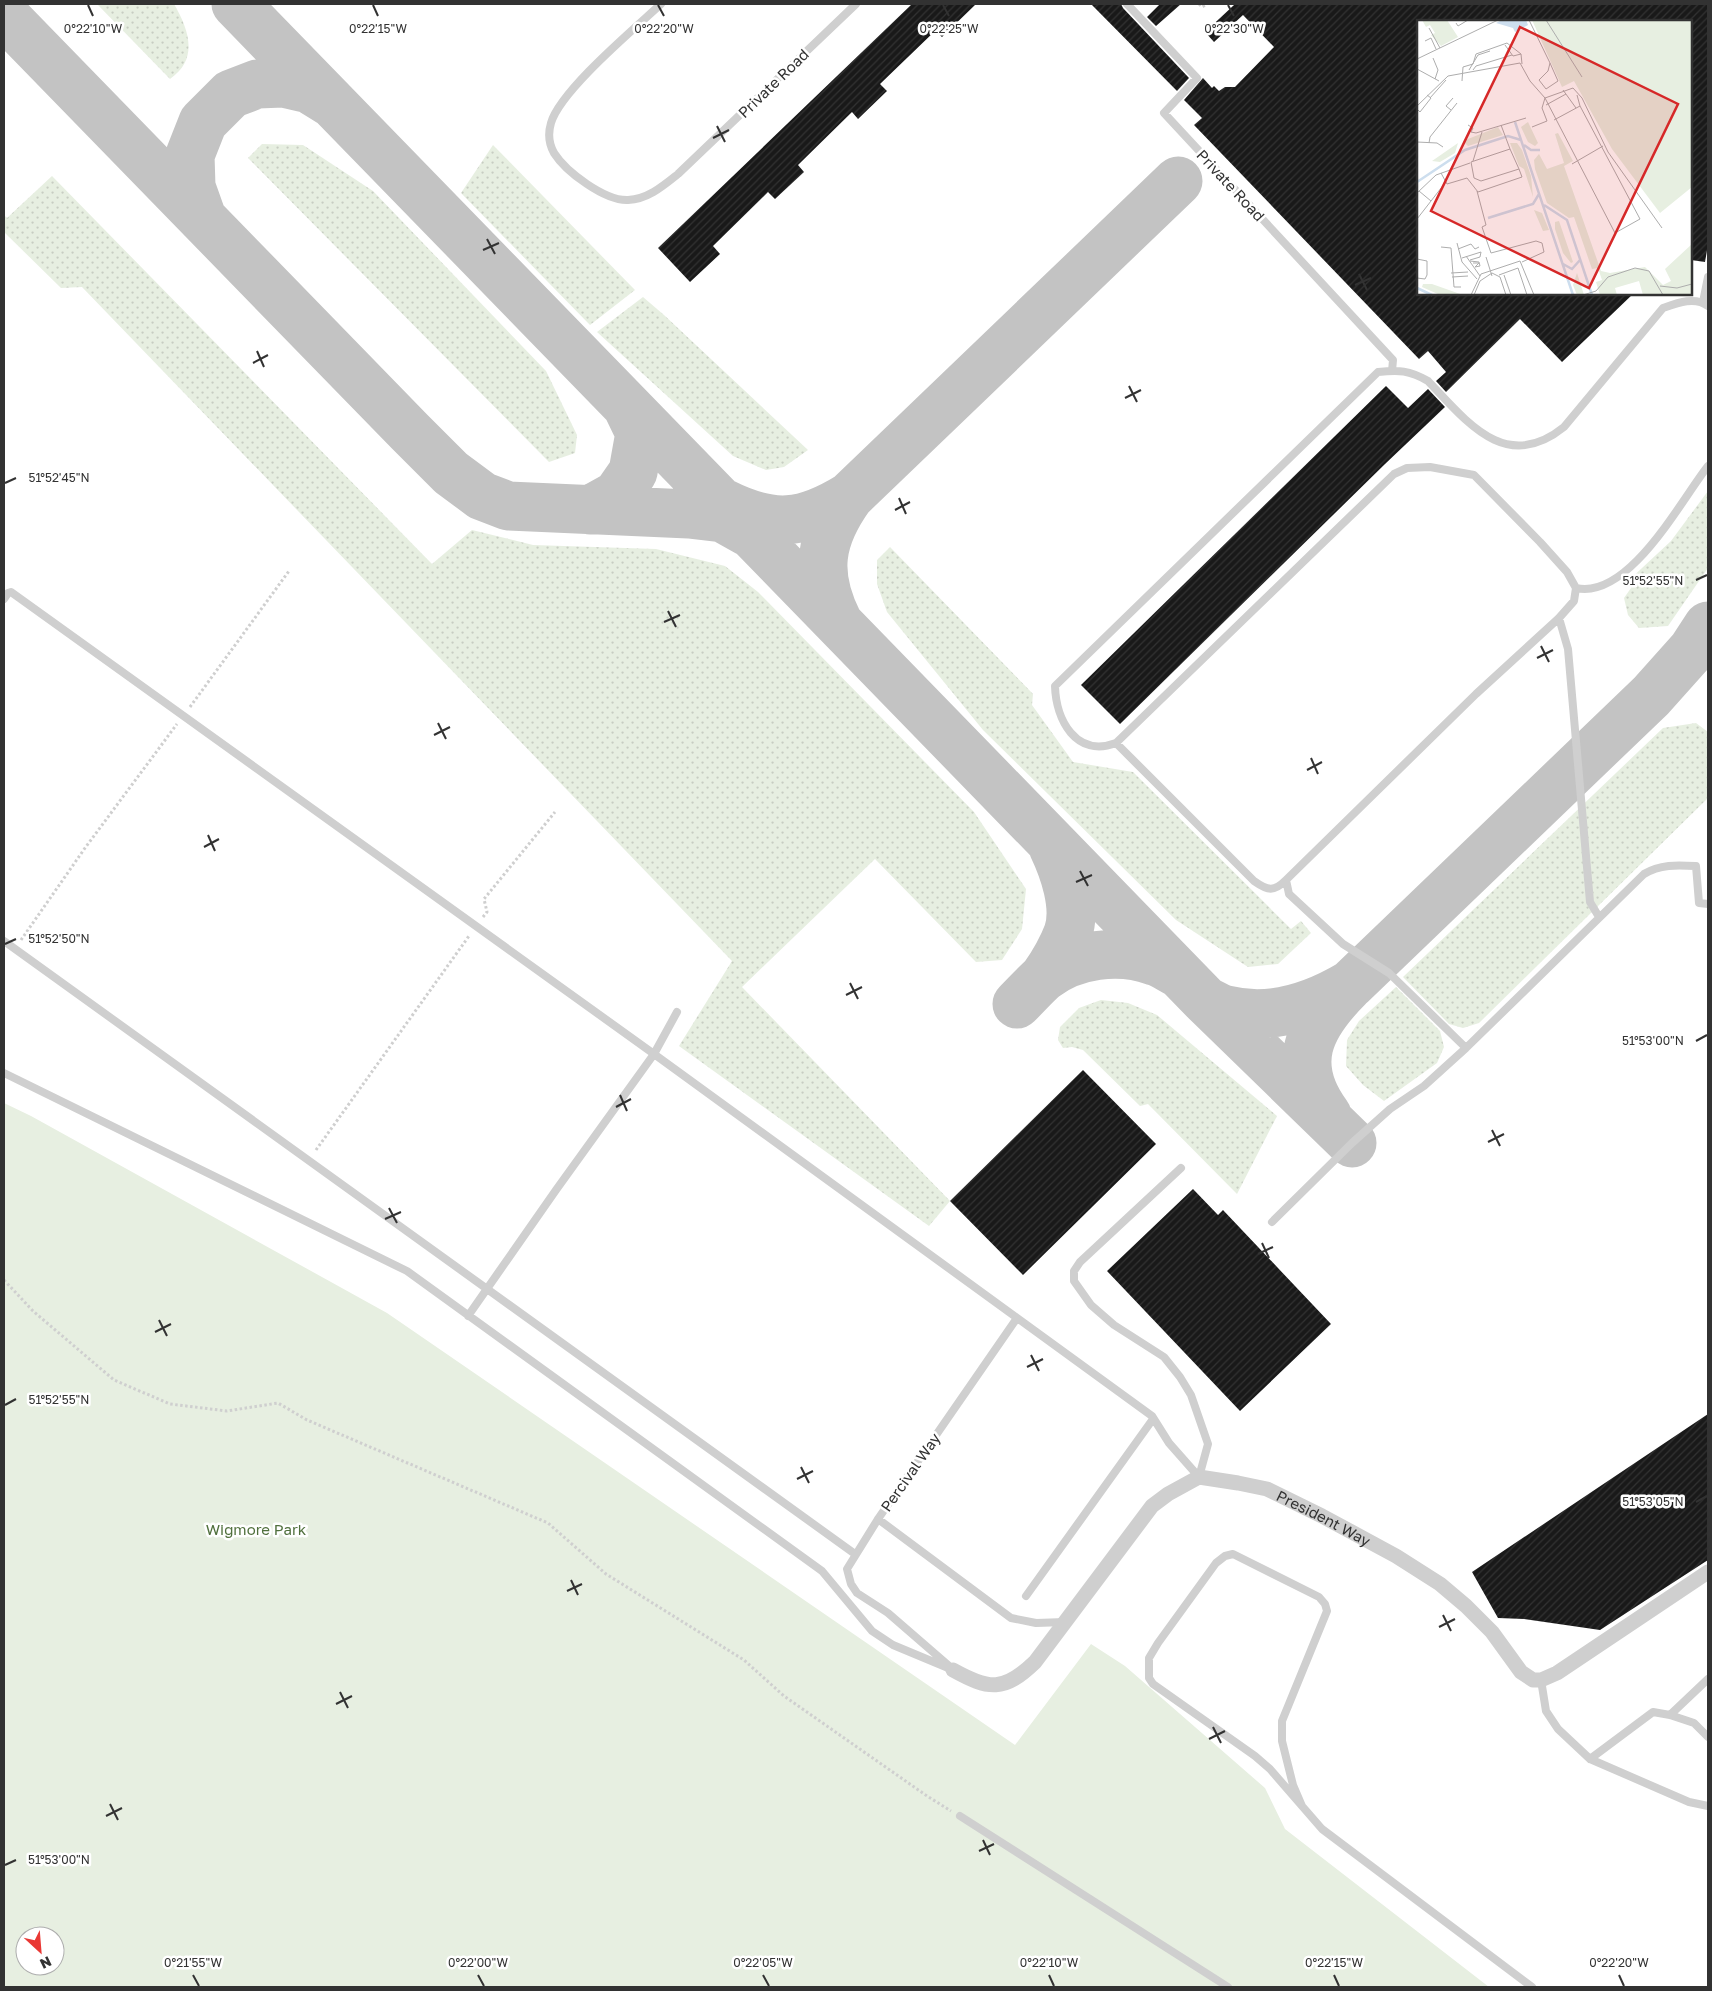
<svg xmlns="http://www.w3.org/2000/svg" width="1712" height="1991" font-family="'Golos Text',sans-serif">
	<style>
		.grass { fill: url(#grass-dots) }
		.park { fill: #e7efe1; fill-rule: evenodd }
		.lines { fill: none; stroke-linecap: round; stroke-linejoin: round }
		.taxiway { stroke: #c3c3c3; stroke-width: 49 }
		.building { fill: url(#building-hatch) }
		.path { stroke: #cfcfcf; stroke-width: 3; stroke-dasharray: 2.5 2.5; stroke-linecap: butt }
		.service { stroke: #cfcfcf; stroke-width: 8 }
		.minor { stroke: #cfcfcf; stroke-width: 15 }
		.ticks { fill: none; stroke: #323232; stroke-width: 2 }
		.labels { text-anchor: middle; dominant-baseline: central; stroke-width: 5; stroke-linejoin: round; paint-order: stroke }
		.street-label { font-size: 15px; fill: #323232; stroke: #fff }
		.park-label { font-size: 15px; fill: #50703d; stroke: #fff }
		.inset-river { fill: none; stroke: #cddeee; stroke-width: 2.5 }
		.inset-road { fill: none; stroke: #adadad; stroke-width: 1 }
		.view { fill: #d62828; fill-opacity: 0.15; stroke: #d62828; stroke-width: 2.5 }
		.inset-edge { fill: none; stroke: #323232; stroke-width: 2.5 }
		.ticks-label { font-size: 12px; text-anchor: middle; fill: #323232; stroke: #fff; stroke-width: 5; stroke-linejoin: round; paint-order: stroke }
	</style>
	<defs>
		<pattern id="grass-dots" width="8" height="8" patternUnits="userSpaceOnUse" patternTransform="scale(1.25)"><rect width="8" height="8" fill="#e7efe1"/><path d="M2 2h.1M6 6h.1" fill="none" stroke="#c7cdc2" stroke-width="1.8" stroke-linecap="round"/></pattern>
		<pattern id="building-hatch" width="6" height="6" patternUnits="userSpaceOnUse" patternTransform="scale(1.25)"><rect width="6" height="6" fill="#191919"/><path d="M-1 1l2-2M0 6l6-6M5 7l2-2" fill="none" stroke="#323232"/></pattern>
	</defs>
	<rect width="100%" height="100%" fill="#fff"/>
	<path class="grass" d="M 97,4 L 174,4 C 189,30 199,59 170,79 Z
		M 262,144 L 303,145 L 373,191 L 546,371 L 577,435 L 575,453 L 549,462 L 248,158 Z
		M 493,145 L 635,290 L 590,325 L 461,193 Z
		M 52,176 L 432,564 L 472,530 L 533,545 L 656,549 L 725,566 L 758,592 L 974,812 L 1026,889 L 1022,929 L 1002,960 L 976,962 L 875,859 L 742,987 L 950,1201 L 929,1226 L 679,1046 L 732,961 L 82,287 L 61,288 L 4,232 L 4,215 L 7,218 Z
		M 643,297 L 664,315 L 808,450 L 784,467 L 766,470 L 733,456 L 597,332 Z
		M 1708,491 L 1708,568 L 1668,626 L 1639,628 L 1628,615 L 1624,598 L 1631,588 L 1627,582 L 1671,541 Z
		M 890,547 L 1033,694 L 1032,705 L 1073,762 L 1133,772 L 1291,929 L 1301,921 L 1311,933 L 1278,964 L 1248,967 L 1176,920 L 983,730 L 887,612 L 877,584 L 877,560 Z
		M 1696,723 L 1708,732 L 1708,798 L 1479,1023 L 1463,1028 L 1449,1024 L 1403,977 L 1663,728 Z
		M 1396,987 L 1440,1031 L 1444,1047 L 1437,1063 L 1384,1101 L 1363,1085 L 1346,1066 L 1347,1040 L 1359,1021 Z
		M 1101,1000 L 1128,1003 L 1157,1015 L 1277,1116 L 1237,1194 L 1148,1104 L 1140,1106 L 1083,1050 L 1072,1047 L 1063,1048 L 1058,1040 L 1060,1027 L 1079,1008 Z"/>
	<path class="park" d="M 4,1103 L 31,1116 L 387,1313 L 1015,1745 L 1091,1644 L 1125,1666 L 1265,1788 L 1285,1829 L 1489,1987 L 4,1987 ZM 25,1936 L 55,1936 L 55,1966 L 25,1966 Z"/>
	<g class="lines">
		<path class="taxiway" d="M 236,4 L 1206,1001 L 1352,1143
			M 4,15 L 410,432 L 451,473 L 482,496 L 508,506 L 689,514 L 723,518 L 748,532
			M 202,218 L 191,187 L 190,155 L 203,122 L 231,94 L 257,84 L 283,83 L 309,89 L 330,102
			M 723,503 C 773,528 803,525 850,496
			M 590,510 L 617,495 L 633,472 L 640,433 L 627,406
			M 838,622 C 814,574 819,539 850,496 L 1178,181
			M 1044,977 C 1053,964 1062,949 1068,933 C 1077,907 1064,870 1053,847
			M 1206,1001 C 1213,1004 1220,1009 1227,1010 C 1271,1021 1314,1006 1351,984 L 1651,696 L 1693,649 L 1708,626
			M 1017,1004 C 1026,995 1035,985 1044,977 C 1074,954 1119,948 1154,961 C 1162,963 1170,969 1178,973
			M 1327,1115 C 1290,1065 1308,1027 1348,987"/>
	</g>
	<path class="building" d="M 912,4 L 976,4 L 942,37 L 935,31 L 880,84 L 887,91 L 858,119 L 852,112 L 798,165 L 804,172 L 775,199 L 768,192 L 713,246 L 720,254 L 690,282 L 658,248 Z
		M 1091,4 L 1121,4 L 1123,8 L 1189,78 L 1177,91 Z
		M 1160,4 L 1181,4 L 1156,26 L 1147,17 Z
		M 1233,4 L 1708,4 L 1708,245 L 1705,262 L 1691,260 L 1691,21 L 1418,21 L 1418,294 L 1633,294 L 1562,362 L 1520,319 L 1446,392 L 1436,381 L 1446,372 L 1428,351 L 1419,359 L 1194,125 L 1202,118 L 1184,100 L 1203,78 L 1212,88 L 1214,86 L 1219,91 L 1225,87 L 1235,87 L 1274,47 L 1243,15 L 1214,42 L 1205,32 L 1234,5 Z
		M 1386,386 L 1408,408 L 1428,389 L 1445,407 L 1385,464 L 1120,724 L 1081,685 Z
		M 1083,1070 L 1156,1144 L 1023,1275 L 950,1201 Z
		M 1193,1189 L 1218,1215 L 1223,1210 L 1331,1324 L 1240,1411 L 1107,1271 Z
		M 1708,1414 L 1708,1560 L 1600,1630 L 1524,1619 L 1498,1618 L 1472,1572 Z"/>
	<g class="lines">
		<path class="path" d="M 1199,4 L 1202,7 L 1207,4
			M 190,707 L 289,571
			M 483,917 L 487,912 L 484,899 L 555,812
			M 21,940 L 85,848 L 177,724
			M 316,1150 L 469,936
			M 4,1280 L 33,1311 L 114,1380 L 170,1404 L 227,1411 L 278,1403 L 307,1420 L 548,1523 L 606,1574 L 744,1660 L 784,1696 L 927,1796 L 951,1811"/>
		<path class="service" d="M 661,4 C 634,29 560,91 551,123 C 548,133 549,144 554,153 C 566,172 605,201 628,200 C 648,199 663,186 678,174 L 856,4
			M 1127,4 L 1197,78 L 1164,113 L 1393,360 L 1392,371
			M 1703,302 L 1708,277
			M 1576,588 C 1629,600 1681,500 1708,466
			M 4,599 L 8,593 L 11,592 L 654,1054 L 1152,1416 L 1169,1443 L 1199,1477
			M 1559,618 L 1568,649 L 1590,902 L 1599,917
			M 1116,743 L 1254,881 C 1268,891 1274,892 1286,880
			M 4,941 L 855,1554
			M 1466,1048 L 1389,973 L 1343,944 L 1289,894 L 1286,880 L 1476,694 L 1559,618 L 1574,601 L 1576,588 L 1567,572 L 1540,542 L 1474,475 L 1430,467 L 1407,468 L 1394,474 L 1116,743 C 1076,758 1056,720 1055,686 L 1378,372 C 1399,370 1409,370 1428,381 C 1467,422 1506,474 1564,427 L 1663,308 C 1677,303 1695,296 1708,306
			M 4,1073 L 407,1271 L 822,1571 L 872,1631 L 893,1645 L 953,1670
			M 1181,1168 L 1080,1262 L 1074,1271 L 1074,1281 L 1091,1305 L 1114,1325 L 1164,1357 L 1180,1377 L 1191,1395 L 1208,1444 L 1199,1477
			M 1272,1222 L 1352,1143 L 1390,1109 L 1424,1086 L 1466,1048 L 1644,874 C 1660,864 1677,865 1696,866 L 1699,903 L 1708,904
			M 468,1316 L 556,1190 L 654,1054 L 677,1012
			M 878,1519 L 1011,1618 L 1036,1623 L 1065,1622
			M 1233,1554 L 1319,1597 L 1325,1604 L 1327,1611 L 1282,1721 L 1282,1741 L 1293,1785 L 1302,1806 L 1270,1769 L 1255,1756 L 1153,1684 L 1149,1678 L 1149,1658 L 1158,1643 L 1216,1563 L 1225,1556 Z
			M 1026,1596 L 1153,1419
			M 948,1665 L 888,1613 L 857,1593 L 851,1584 L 847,1569 L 878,1519 L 1017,1318
			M 1541,1680 L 1546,1711 L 1558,1729 L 1590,1759 L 1689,1802 L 1708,1806
			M 1670,1715 L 1708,1679
			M 1590,1759 L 1653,1712 L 1670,1715 L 1694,1723 L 1708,1737
			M 1302,1806 L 1322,1829 L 1532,1987
			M 960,1816 L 1228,1987"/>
		<path class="minor" id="s1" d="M 953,1670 C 989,1690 1004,1692 1035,1662 L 1152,1506 L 1168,1494 L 1199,1477 L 1238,1483 L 1267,1489 L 1322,1516 L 1396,1556 L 1440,1584 L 1466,1606 L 1492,1632 L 1521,1672 L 1533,1680 L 1541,1680 L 1557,1673 L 1708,1572"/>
	</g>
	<path class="ticks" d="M 88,5 L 93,16M 373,5 L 378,16M 658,5 L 664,16M 943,5 L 949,16M 1228,5 L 1234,16M 717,126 L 725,142M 713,138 L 729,130M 487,239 L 495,254M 483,250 L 499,243M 1359,274 L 1367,290M 1355,285 L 1371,278M 257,351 L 264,367M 253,363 L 268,355M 1129,386 L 1137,402M 1125,398 L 1141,390M 5,483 L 16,478M 899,498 L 906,514M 895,510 L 910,502M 1696,580 L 1707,575M 668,611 L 676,627M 664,622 L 680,615M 1541,646 L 1549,662M 1537,658 L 1553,650M 438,723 L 446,739M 434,735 L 450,727M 1311,758 L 1318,774M 1307,770 L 1322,762M 208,835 L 215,851M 204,847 L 219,839M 1080,871 L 1088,886M 1076,882 L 1092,875M 5,944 L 16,939M 850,983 L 858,999M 846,995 L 862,987M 1696,1041 L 1707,1035M 620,1095 L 627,1111M 616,1107 L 631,1099M 1492,1130 L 1500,1146M 1488,1142 L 1504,1134M 389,1208 L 397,1223M 385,1219 L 401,1212M 1262,1243 L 1269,1258M 1258,1254 L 1273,1247M 159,1320 L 167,1336M 155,1332 L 171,1324M 1031,1355 L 1039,1371M 1027,1367 L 1043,1359M 5,1405 L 16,1399M 801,1467 L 809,1483M 797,1479 L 813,1471M 1696,1502 L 1707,1496M 571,1580 L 578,1595M 567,1591 L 582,1584M 1443,1615 L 1451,1631M 1439,1627 L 1455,1619M 340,1692 L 348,1708M 336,1704 L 352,1696M 1213,1727 L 1221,1743M 1209,1739 L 1225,1731M 110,1804 L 118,1820M 106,1816 L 122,1808M 983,1840 L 990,1855M 979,1851 L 994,1844M 5,1865 L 16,1860M 193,1975 L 199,1986M 478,1975 L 484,1986M 763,1975 L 769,1986M 1049,1975 L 1054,1986M 1334,1975 L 1339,1986M 1619,1975 L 1624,1986"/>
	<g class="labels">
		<g class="street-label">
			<text transform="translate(773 83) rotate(-44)">Private Road</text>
			<text transform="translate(1231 185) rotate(47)">Private Road</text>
			<text transform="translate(910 1472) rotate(-55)">Percival Way</text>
			<text stroke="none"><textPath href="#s1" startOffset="475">President Way</textPath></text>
		</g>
		<g class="park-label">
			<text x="256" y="1529">Wigmore Park</text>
		</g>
	</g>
	<g transform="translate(1417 20)">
		<rect width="275" height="275" fill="#fff"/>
		<path d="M 111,102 L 121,123 L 118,126 L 111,122 L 104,107 ZM 81,107 L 86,115 L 51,126 L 46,121 ZM 141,113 L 156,141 L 147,146 L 184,251 L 193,253 L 228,247 L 246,265 L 254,261 L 248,249 L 275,224 L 275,275 L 226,275 L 222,261 L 198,268 L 200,275 L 183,275 L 179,262 L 185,260 L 181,248 L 175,249 L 157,197 L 152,198 L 130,183 L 118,149 L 117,140 L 122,134 L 130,149 L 147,143 L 138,114 ZM 41,123 L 38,133 L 23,142 L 15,141 ZM 93,123 L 100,123 L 105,130 L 114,156 L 116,177 L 107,149 L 102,146 ZM 117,190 L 125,193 L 132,210 L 126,211 ZM 142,201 L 156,242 L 154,243 L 146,233 L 138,209 L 138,202 ZM 160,253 L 167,275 L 160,275 L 156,265 ZM 6,264 L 15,264 L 46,275 L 23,275 L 5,267 Z" fill="#e7efe1"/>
		<path d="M 5,0 L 30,0 L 41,17 L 24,26 L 14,15 L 18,13 L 13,5 L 9,7 ZM 115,0 L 275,0 L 275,167 L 243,193 L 195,129 L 157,61 L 145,67 Z" fill="#e7efe1"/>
		<path d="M 85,0 L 109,0 L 111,5 L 98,12 L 96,8 L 79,3 Z" fill="#cddeee"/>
		<path class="inset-river" d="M 98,102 L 156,275M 107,125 L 114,130 L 123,130M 0,162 L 48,130 L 91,116 L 104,120M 127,185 L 150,200 L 175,275M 71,198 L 116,184 L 122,174M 146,244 L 155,249 L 163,240M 0,268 L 15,275"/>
		<path class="inset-road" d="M 112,0 L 133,43M 129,0 L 165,57M 39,3 L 41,6 L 51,0M 12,8 L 23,28M 8,21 L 14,18 L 19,29M 88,25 L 96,36 L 104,34M 16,38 L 21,50 L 18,59M 0,39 L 81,0M 133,43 L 141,61 L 129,69 L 122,60 L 131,51 ZM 0,49 L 22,61M 52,50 L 61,35 L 73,31M 56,50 L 59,46 L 95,35M 45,61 L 46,47 L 56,44 L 59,34 L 90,23 L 104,34 L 105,44M 146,70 L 159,88M 13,78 L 29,60M 128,78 L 198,213 L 223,199 L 163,86 L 160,75M 129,85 L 149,74M 0,86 L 31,56 L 103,43 L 113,61 L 128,78 L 156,68 L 165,78 L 191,132 L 245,208M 0,89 L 3,92 L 14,78 L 10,75M 34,90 L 29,86 L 36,78M 137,100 L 163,86M 51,105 L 56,108 L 54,112 L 59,113 L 109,98M 115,107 L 130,101 L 125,88 L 128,78M 0,122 L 20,123 L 26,127M 12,123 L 13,117 L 40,83M 93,129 L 102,149M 56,141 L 65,112M 155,144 L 186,126M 24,153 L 30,164 L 50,158 L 61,172 L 105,157 L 102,149 L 64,161 L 57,158 L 54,142 L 93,129 L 84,105M 2,171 L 14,181M 60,171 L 69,205 L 65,207 L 74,233 L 119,221 L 125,223 L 127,232 L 105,242M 0,173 L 19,155 L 53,143M 0,199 L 28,163M 40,223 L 45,242 L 60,259M 24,227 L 34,228 L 37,267 L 44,267M 41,229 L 54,224 L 58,229 L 62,227M 49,236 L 63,256M 69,237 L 75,256M 45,238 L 64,232 L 63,237 L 53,240M 0,239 L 10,241 L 10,255 L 8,259 L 0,258M 53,241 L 62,242 L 63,246 L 58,247 L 62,243 L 56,243M 34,253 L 51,252M 82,255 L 101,248 L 110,275M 87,255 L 94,275M 35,257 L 51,256M 243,266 L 260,268 L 275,264M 54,275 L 64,254 L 103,241 L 117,275M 57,275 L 63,261 L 75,253 L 83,257 L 89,275M 166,275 L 179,271 L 191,257 L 218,248 L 232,251 L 246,275"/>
		<path class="view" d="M 103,7 L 261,84 L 172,268 L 14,191 Z"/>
		<rect width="275" height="275" class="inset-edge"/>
	</g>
	<g class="ticks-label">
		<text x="93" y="33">0°22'10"W</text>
		<text x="378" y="33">0°22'15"W</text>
		<text x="664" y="33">0°22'20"W</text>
		<text x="1234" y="33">0°22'30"W</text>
		<text x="949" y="33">0°22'25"W</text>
		<text x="59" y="482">51°52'45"N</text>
		<text x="1653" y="585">51°52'55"N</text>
		<text x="59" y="943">51°52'50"N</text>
		<text x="1653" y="1045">51°53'00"N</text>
		<text x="59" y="1404">51°52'55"N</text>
		<text x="1653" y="1506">51°53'05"N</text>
		<text x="59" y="1864">51°53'00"N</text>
		<text x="193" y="1967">0°21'55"W</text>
		<text x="478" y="1967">0°22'00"W</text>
		<text x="763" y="1967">0°22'05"W</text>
		<text x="1049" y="1967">0°22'10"W</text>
		<text x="1334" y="1967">0°22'15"W</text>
		<text x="1619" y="1967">0°22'20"W</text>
	</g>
	<rect width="1712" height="1991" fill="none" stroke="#323232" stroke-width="10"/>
	<g transform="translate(40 1951) rotate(154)"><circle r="24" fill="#ffffff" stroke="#adadad"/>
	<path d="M0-4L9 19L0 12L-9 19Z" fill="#e93834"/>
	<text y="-8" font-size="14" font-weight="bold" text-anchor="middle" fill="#323232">N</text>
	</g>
</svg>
